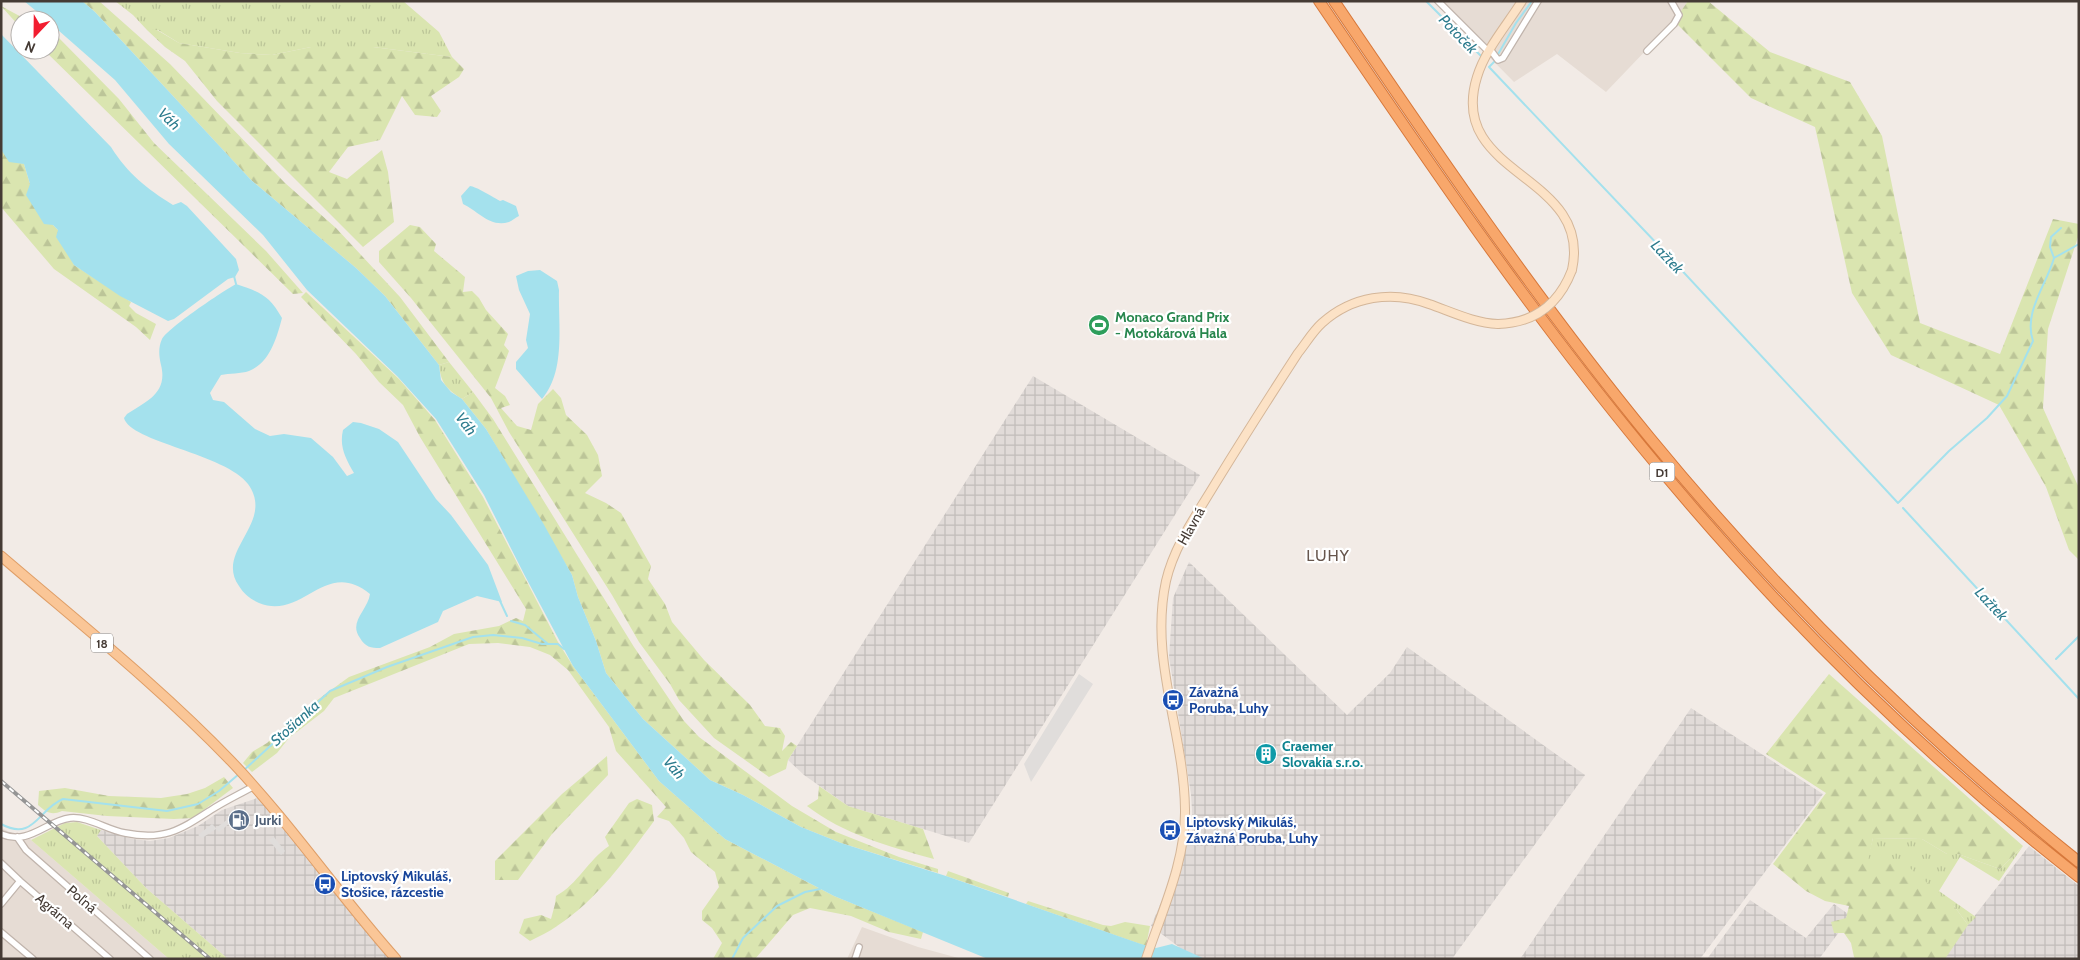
<svg xmlns="http://www.w3.org/2000/svg" width="2080" height="960" font-family="Cabin,sans-serif">
	<style>
		.residential { fill: #e6dcd4 }
		.industrial { fill: url(#industrial-grid) }
		.grass { fill: url(#grass-tufts) }
		.forest { fill: url(#forest-firs) }
		.parking { fill: #e0dddb }
		.water { fill: #a4e1ed }
		.lines { fill: none; stroke-linecap: round; stroke-linejoin: round }
		.stream { stroke: #a4e1ed; stroke-width: 2 }
		.street-casing { stroke: #c0b4ac; stroke-width: 8 }
		.secondary-casing { stroke: #d4b699; stroke-width: 10 }
		.primary-casing { stroke: #df9e67; stroke-width: 11 }
		.highway-casing { stroke: #d7783b; stroke-width: 12 }
		.street { stroke: #fff; stroke-width: 5.5 }
		.secondary { stroke: #fce2c6; stroke-width: 8 }
		.primary { stroke: #fac697; stroke-width: 9 }
		.highway { stroke: #f8a76b; stroke-width: 10 }
		.rail-casing { stroke: #959595; stroke-width: 4 }
		.rail { stroke: #fff; stroke-width: 2; stroke-dasharray: 5.5; stroke-linecap: butt }
		.secondary-bridge-casing { stroke: #d4b699; stroke-width: 10; stroke-linecap: butt }
		.secondary-bridge { stroke: #fce2c6; stroke-width: 8 }
		.labels { text-anchor: middle; dominant-baseline: central; stroke-width: 4.5; stroke-linejoin: round; paint-order: stroke }
		.shield { fill: #fff; stroke: #7d7672; stroke-width: 1 }
		.shield-label { font-size: 12px; font-weight: bold; fill: #453b35 }
		.leisure-label { font-size: 14px; font-weight: bold; fill: #27864d; stroke: #fff; text-anchor: start }
		.street-label { font-size: 14px; fill: #453b35; stroke: #fff }
		.transit-label { font-size: 14px; font-weight: bold; fill: #164399; stroke: #fff; text-anchor: start }
		.culture-label { font-size: 14px; font-weight: bold; fill: #0d838f; stroke: #fff; text-anchor: start }
		.service-label { font-size: 14px; font-weight: bold; fill: #4e5e75; stroke: #fff; text-anchor: start }
		.water-label { font-size: 15px; font-style: italic; fill: #2c7b8d; stroke: #fff }
		.quarter-label { font-size: 16px; letter-spacing: 1px; fill: #67564d; stroke: #fff }
	</style>
	<defs>
		<pattern id="industrial-grid" width="8" height="8" patternUnits="userSpaceOnUse" patternTransform="scale(1.25)"><rect width="8" height="8" fill="#e1dbd8"/><path d="M0 4h8M4 0v8" fill="none" stroke="#c2bdba"/></pattern>
		<pattern id="grass-tufts" width="24" height="20" patternUnits="userSpaceOnUse" patternTransform="scale(1.25)"><rect width="24" height="20" fill="#dae5b0"/><path d="M3 7l-1-3M5 7V3M7 7l1-3M15 17l-1-3M17 17v-4M19 17l1-3" fill="none" stroke="#bcc598"/></pattern>
		<pattern id="forest-firs" width="22" height="20" patternUnits="userSpaceOnUse" patternTransform="scale(1.25)"><rect width="22" height="20" fill="#dae5b0"/><path d="M5 1l3.5 6h-7zM16 11l3.5 6h-7z" fill="#bcc598"/></pattern>
	</defs>
	<rect width="100%" height="100%" fill="#f2ebe6"/>
	<path class="residential" d="M 1434,1 L 1688,1 L 1674,21 L 1606,92 L 1557,54 L 1514,82 Z
		M 1,828 L 14,834 L 23,833 L 169,959 L 1,959 Z
		M 862,927 L 918,947 L 962,959 L 847,959 Z"/>
	<path class="industrial" d="M 1033,376 L 1200,475 L 969,843 L 848,806 L 804,775 L 788,760 Z
		M 1189,562 L 1347,715 L 1390,673 L 1407,647 L 1585,775 L 1452,959 L 1205,959 L 1176,955 L 1179,947 L 1151,926 L 1193,828 L 1191,794 L 1169,657 L 1173,598 Z
		M 1691,708 L 1823,794 L 1700,959 L 1520,959 Z
		M 263,796 L 396,959 L 228,959 L 146,888 L 97,836 L 101,830 L 133,839 L 150,841 L 169,838 L 198,826 L 222,810 Z
		M 2029,846 L 2079,886 L 2079,959 L 1941,959 Z
		M 1750,900 L 1806,938 L 1834,904 L 1851,916 L 1819,959 L 1707,959 Z"/>
	<path class="grass" d="M 115,1 L 403,1 L 439,32 L 452,57 L 373,47 L 311,47 L 272,55 L 240,53 L 179,43 L 158,30 L 147,30 L 133,15 Z
		M 449,362 L 473,392 L 462,399 C 447,389 441,384 439,365 Z
		M 77,822 L 101,830 L 97,836 L 146,888 L 228,959 L 169,959 L 31,840 L 65,823 Z
		M 1873,838 L 1922,839 L 1947,854 L 1958,854 L 2000,869 L 2023,846 L 1999,881 L 1960,857 L 1939,891 L 1976,917 L 1968,925 L 1954,906 L 1867,861 Z"/>
	<path class="forest" d="M 82,1 L 99,1 L 170,64 L 285,183 L 336,228 L 400,297 L 449,362 L 439,365 L 385,296 L 356,268 L 251,180 L 95,12 Z
		M 1688,1 L 1708,1 L 1770,52 L 1850,82 L 1882,136 L 1920,323 L 2000,354 L 2053,219 L 2079,224 L 2079,234 L 2048,329 L 2043,408 L 2079,488 L 2079,560 L 2069,550 L 2046,487 L 1999,405 L 1891,355 L 1852,293 L 1815,127 L 1751,98 L 1674,21 Z
		M 1,6 L 27,20 L 20,20 L 20,27 Z
		M 147,30 L 157,30 L 179,43 L 240,53 L 272,55 L 311,47 L 373,47 L 452,57 L 464,69 L 459,77 L 431,96 L 441,111 L 437,117 L 415,115 L 402,96 L 380,140 L 348,147 L 329,172 L 347,179 L 382,150 L 388,172 L 394,222 L 363,247 L 217,101 L 185,61 L 165,47 Z
		M 50,32 L 56,35 L 119,99 L 154,143 L 266,251 L 303,293 L 293,294 L 44,50 L 50,50 Z
		M 1,148 L 2,151 L 24,164 L 30,184 L 53,225 L 58,230 L 74,265 L 131,302 L 129,306 L 136,313 L 156,324 L 150,340 L 136,327 L 54,269 L 1,207 Z
		M 410,225 L 420,227 L 436,244 L 434,251 L 465,277 L 463,292 L 472,291 L 479,298 L 486,310 L 508,334 L 504,345 L 509,351 L 495,388 L 505,396 L 510,405 L 501,408 L 517,426 L 531,430 L 538,404 L 553,389 L 561,398 L 566,415 L 587,435 L 598,455 L 602,476 L 585,493 L 606,503 L 621,513 L 651,566 L 648,579 L 665,604 L 672,622 L 704,660 L 750,705 L 765,726 L 780,728 L 785,736 L 782,751 L 791,742 L 797,746 L 788,760 L 786,769 L 769,777 L 714,738 L 679,700 L 670,684 L 639,642 L 612,595 L 509,432 L 491,398 L 411,298 L 379,262 L 379,251 Z
		M 306,292 L 399,379 L 435,420 L 483,497 L 558,642 L 573,666 L 659,781 L 725,839 L 834,896 L 923,932 L 921,939 L 889,932 L 851,916 L 810,908 L 793,915 L 755,959 L 713,959 L 722,943 L 712,928 L 702,920 L 702,911 L 719,887 L 715,872 L 691,852 L 684,838 L 669,821 L 657,817 L 666,807 L 616,751 L 609,727 L 568,670 L 550,655 L 530,647 L 498,643 L 469,644 L 334,698 L 324,711 L 289,738 L 277,753 L 252,772 L 243,763 L 252,752 L 267,743 L 298,714 L 349,677 L 430,647 L 454,634 L 499,626 L 516,618 L 523,621 L 526,609 L 420,437 L 403,405 L 379,382 L 356,354 L 301,297 Z
		M 473,392 L 493,419 L 634,647 L 684,721 L 699,737 L 792,806 L 836,832 L 899,857 L 938,869 L 938,873 L 841,843 L 801,827 L 743,795 L 710,780 L 643,719 L 606,673 L 596,641 L 578,597 L 572,575 L 486,429 L 462,399 Z
		M 1829,674 L 2023,846 L 2000,869 L 1958,854 L 1947,854 L 1922,839 L 1873,838 L 1868,861 L 1904,863 L 1954,906 L 1968,925 L 1945,959 L 1856,959 L 1854,957 L 1851,943 L 1844,933 L 1834,933 L 1831,922 L 1846,918 L 1849,906 L 1825,901 L 1806,891 L 1773,864 L 1826,793 L 1766,754 Z
		M 607,756 L 608,775 L 552,834 L 518,880 L 495,880 L 495,861 L 562,794 Z
		M 224,777 L 233,788 L 193,818 L 174,819 L 107,816 L 62,811 C 51,816 46,812 38,805 L 39,791 L 65,788 L 109,796 L 161,798 L 187,794 L 205,788 Z
		M 819,786 L 848,806 L 923,829 L 934,859 C 890,847 843,834 807,806 L 818,799 Z
		M 637,799 L 652,805 L 654,821 C 626,859 597,900 557,926 C 549,932 539,936 530,941 L 519,933 L 524,919 L 541,915 L 551,919 L 555,904 L 556,896 C 578,884 588,860 609,846 L 605,837 L 629,803 Z
		M 948,871 L 1009,893 L 1008,897 L 946,876 Z
		M 1028,901 L 1103,925 L 1111,926 L 1125,922 L 1150,926 L 1146,946 L 1026,904 Z"/>
	<path class="parking" d="M 1079,674 L 1093,684 L 1031,782 L 1024,764 Z
		M 232,816 L 235,819 L 219,832 L 216,829 L 202,838 L 198,835 L 212,824 L 216,828 Z
		M 274,837 L 285,851 L 281,855 L 269,840 Z"/>
	<path class="water" d="M 24,1 L 82,1 L 95,12 L 251,180 L 356,268 L 385,296 L 439,365 L 441,380 L 451,392 L 462,399 L 486,429 L 543,523 L 572,575 L 578,597 L 596,641 L 606,673 L 643,719 L 710,780 L 743,795 L 801,827 L 841,843 L 946,876 L 1141,944 L 1156,948 L 1172,944 L 1205,959 L 988,959 L 834,896 L 725,839 L 659,781 L 573,666 L 525,576 L 484,495 L 436,419 L 397,376 L 307,290 L 263,235 L 169,144 L 115,80 L 50,23 L 50,20 L 47,20 Z
		M 1,34 L 111,147 C 128,174 146,188 173,205 L 181,202 L 187,206 L 236,259 L 239,270 L 235,277 L 228,279 L 174,319 L 168,321 L 120,296 L 74,265 L 56,237 L 58,230 L 53,225 L 44,224 L 26,195 L 30,184 L 24,164 L 9,162 L 2,151 Z
		M 470,186 C 475,186 495,198 500,201 L 503,200 L 516,206 L 519,216 C 516,217 512,221 509,222 C 490,228 478,211 463,204 L 461,196 Z
		M 540,270 L 557,281 L 559,290 C 558,325 566,371 542,399 L 516,369 L 516,362 L 528,348 L 526,340 L 530,314 L 519,290 L 516,276 L 528,271 Z
		M 236,284 C 260,292 269,295 282,318 C 277,337 270,363 249,371 C 241,374 229,373 221,375 L 210,393 L 213,400 L 224,402 L 255,429 L 270,436 L 284,434 L 311,438 L 333,457 L 347,476 L 354,473 C 346,459 339,447 343,430 L 353,422 L 361,423 L 379,429 L 398,442 L 436,499 L 451,515 L 488,565 L 502,602 L 477,596 L 443,611 L 438,622 L 380,648 C 371,648 365,647 360,638 C 348,622 368,610 370,594 C 325,557 303,621 259,603 C 250,599 244,594 239,586 C 214,551 276,523 248,484 C 226,454 130,442 124,418 L 127,414 C 147,401 168,393 161,365 C 159,356 158,348 162,339 C 168,328 223,291 236,284 Z"/>
	<g class="lines">
		<path class="stream" d="M 1426,1 L 1483,58
			M 1497,56 L 1516,23 L 1532,1
			M 1495,61 L 1489,67 L 1661,248 L 1898,503
			M 2054,258 L 2050,247 L 2051,237 L 2061,228
			M 234,276 L 236,284
			M 1899,502 L 1949,451 L 1987,418 L 2007,396 L 2033,341 C 2023,312 2047,284 2054,258 L 2079,244
			M 1903,508 L 2079,699
			M 500,601 L 507,616
			M 511,621 L 525,625 L 548,644
			M 2056,659 L 2079,636
			M 243,771 L 330,691 L 387,667 L 473,637 L 493,635 L 522,638 L 542,644 L 558,644 L 564,649
			M 1,824 C 34,842 38,809 63,799 L 167,811 L 198,804 L 219,791 L 239,774
			M 732,959 L 743,938 L 777,906 L 805,892 L 820,889"/>
		<g class="street-casing">
			<path id="street" d="M 1438,1 L 1486,49 L 1492,52 L 1498,60 L 1503,58 L 1538,1
				M 1647,51 L 1674,24 L 1679,15 L 1671,1
				M 1,834 C 29,846 46,821 70,818 C 88,816 107,830 125,833 C 164,841 180,830 211,810 C 225,801 240,794 254,786
				M 17,837 L 26,850 L 150,959
				M 1,863 L 20,881 L 110,959
				M 1,904 L 20,881
				M 1,932 L 33,959
				M 855,959 L 859,947"/>
		</g>
		<g class="secondary-casing">
			<path id="secondary" d="M 1522,1 C 1507,25 1485,50 1477,77 C 1446,177 1593,173 1572,270
				M 1146,959 C 1162,911 1186,861 1185,809 C 1184,732 1149,659 1166,581 C 1174,546 1197,514 1215,484 C 1242,440 1270,396 1298,353 C 1306,343 1313,331 1322,323 C 1352,296 1392,290 1429,304 C 1452,312 1474,323 1498,324"/>
		</g>
		<g class="primary-casing">
			<path id="primary" d="M 1,556 C 79,623 160,687 231,761 C 290,823 339,895 396,959"/>
		</g>
		<g class="highway-casing">
			<path id="highway" d="M 1319,1 C 1422,153 1525,305 1642,447 C 1771,605 1918,751 2079,877
				M 1334,1 C 1435,150 1536,299 1650,438 C 1778,594 1922,736 2079,862"/>
		</g>
		<use href="#street" class="street"/>
		<use href="#secondary" class="secondary"/>
		<use href="#primary" class="primary"/>
		<use href="#highway" class="highway"/>
		<g class="rail-casing">
			<path id="rail" d="M 1,781 L 210,959"/>
		</g>
		<use href="#rail" class="rail"/>
		<g class="secondary-bridge-casing">
			<path id="secondary-bridge" d="M 1498,324 C 1535,323 1559,304 1572,270"/>
		</g>
		<use href="#secondary-bridge" class="secondary-bridge"/>
	</g>
	<defs>
		<g id="stadium-disc" transform="scale(1.125)"><circle r="9.5" fill="#2e9e5b" stroke="#fff"/><path d="M0-5a6.5 5 0 1 0 0 10a6.5 5 0 1 0 0-10ZM-3.5-1.8h7v3.6h-7Z" fill="#fff"/></g>
		<g id="bus-disc" transform="scale(1.125)"><circle r="9.5" fill="#1a4fb4" stroke="#fff"/><path d="M-5-6H5V4H4V6H2V4H-2V6H-4V4H-5ZM-3.5-4V0h7V-4ZM-3.5 1.2v1.5H-2V1.2ZM2 1.2v1.5H3.5V1.2Z" fill="#fff"/></g>
		<g id="building-disc" transform="scale(1.125)"><circle r="9.5" fill="#0f9aa8" stroke="#fff"/><path d="M-4-6H4V6H1V3H-1V6H-4ZM-2.5-4.3h1.7v1.8h-1.7ZM.8-4.3h1.7v1.8H.8ZM-2.5-1h1.7V.8h-1.7ZM.8-1h1.7V.8H.8Z" fill="#fff"/></g>
		<g id="fuel-disc" transform="scale(1.125)"><circle r="9.5" fill="#5c6f8a" stroke="#fff"/><path d="M-5.5-6h7V0h2V4h1.3V-2.5L3-4.5l.8-.8L6-3V5H2.5V1h-1V6h-7ZM-4.2-4.7v3.2H.2V-4.7Z" fill="#fff"/></g>
	</defs>
	<g fill-rule="evenodd">
		<use href="#stadium-disc" x="1099" y="325"/>
		<use href="#bus-disc" x="1173" y="700"/>
		<use href="#building-disc" x="1266" y="754"/>
		<use href="#fuel-disc" x="239" y="820"/>
		<use href="#bus-disc" x="1170" y="830"/>
		<use href="#bus-disc" x="325" y="884"/>
	</g>
	<g class="labels">
		<g class="shield">
			<rect x="1649.5" y="462.5" width="25" height="19" rx="4"/>
			<rect x="91" y="633.5" width="22" height="19" rx="4"/>
		</g>
		<g class="shield-label">
			<text x="1662" y="472">D1</text>
			<text x="102" y="643">18</text>
		</g>
		<g class="leisure-label">
			<text x="1115" y="317">Monaco Grand Prix<tspan x="1115" dy="16">- Motokárová Hala</tspan></text>
		</g>
		<g class="street-label">
			<text transform="translate(1191 526) rotate(-61)">Hlavná</text>
			<text transform="translate(82 899) rotate(41)">Poľná</text>
			<text transform="translate(55 911) rotate(41)">Agrárna</text>
		</g>
		<g class="transit-label">
			<text x="1189" y="692">Závažná<tspan x="1189" dy="16">Poruba, Luhy</tspan></text>
			<text x="1186" y="822">Liptovský Mikuláš,<tspan x="1186" dy="16">Závažná Poruba, Luhy</tspan></text>
			<text x="341" y="876">Liptovský Mikuláš,<tspan x="341" dy="16">Stošice, rázcestie</tspan></text>
		</g>
		<g class="culture-label">
			<text x="1282" y="746">Craemer<tspan x="1282" dy="16">Slovakia s.r.o.</tspan></text>
		</g>
		<g class="service-label">
			<text x="255" y="820">Jurki</text>
		</g>
		<g class="water-label">
			<text transform="translate(1458 34) rotate(46)">Potoček</text>
			<text transform="translate(169 119) rotate(44)">Váh</text>
			<text transform="translate(1667 257) rotate(47)">Lažtek</text>
			<text transform="translate(466 424) rotate(52)">Váh</text>
			<text transform="translate(1991 604) rotate(47)">Lažtek</text>
			<text transform="translate(295 723) rotate(-42)">Stošianka</text>
			<text transform="translate(674 768) rotate(50)">Váh</text>
		</g>
		<g class="quarter-label">
			<text x="1328" y="555">LUHY</text>
		</g>
	</g>
	<rect width="2080" height="960" fill="none" stroke="#453b35" stroke-width="5"/>
	<g transform="translate(35 35) rotate(202)"><circle r="24" fill="#ffffff" stroke="#b5b1ae"/>
	<path d="M0-4L9 19L0 12L-9 19Z" fill="#f21d30"/>
	<text y="-8" font-size="14" font-weight="bold" text-anchor="middle" fill="#453b35">N</text>
	</g>
</svg>
